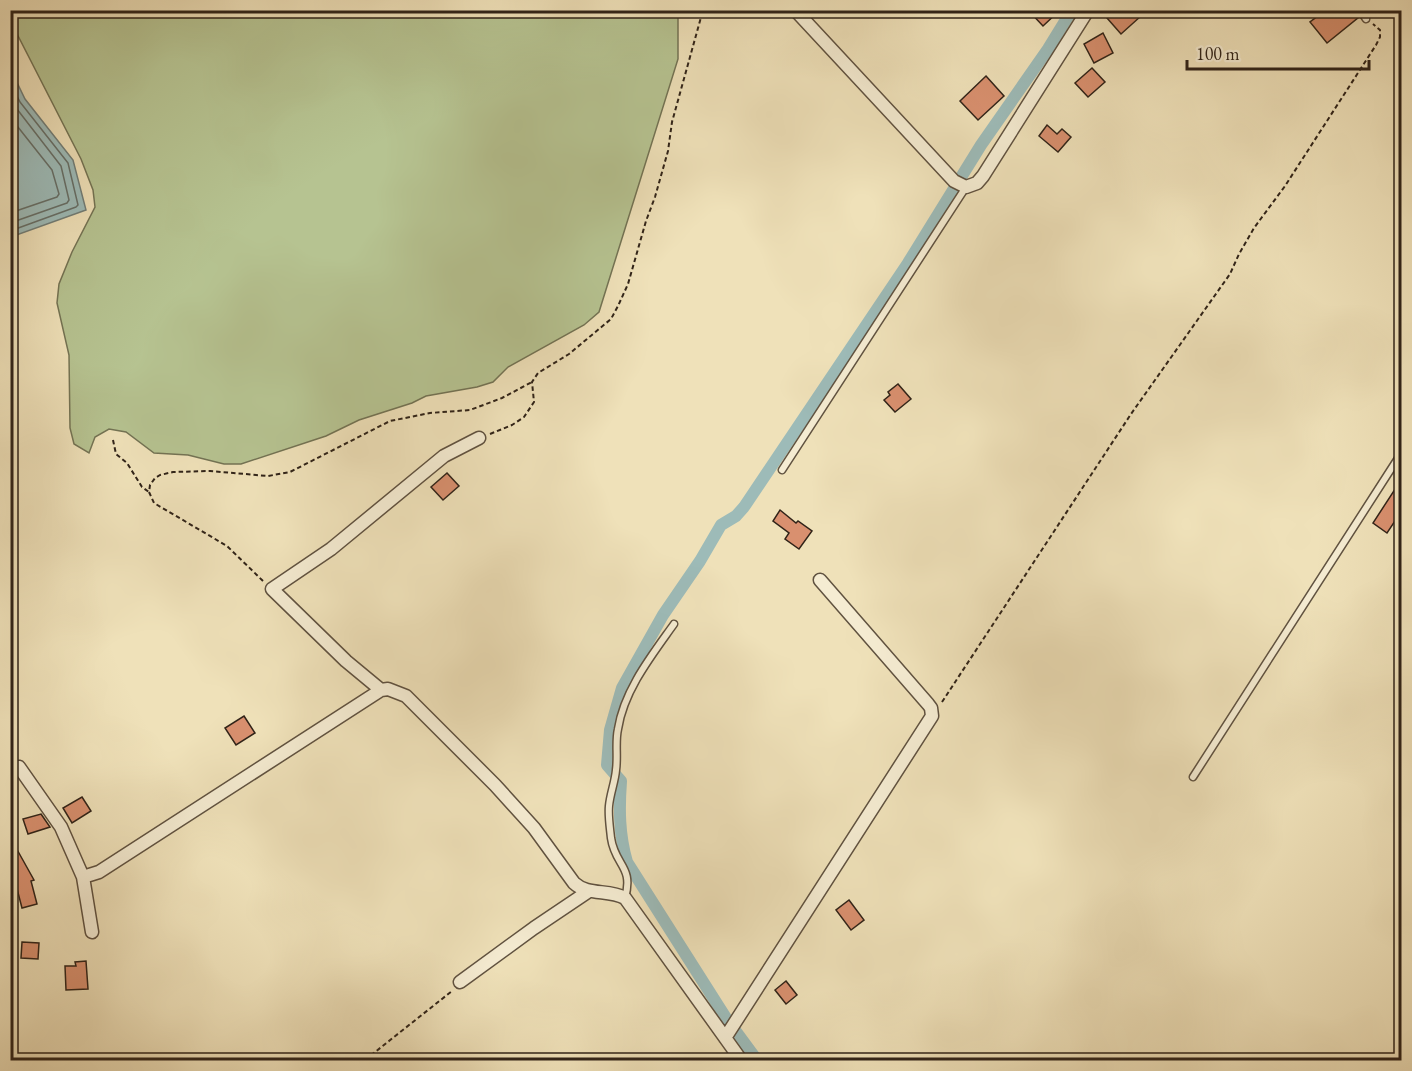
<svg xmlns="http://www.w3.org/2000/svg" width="1412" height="1071" font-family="'EB Garamond',serif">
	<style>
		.green { fill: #b6c391; stroke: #737354; stroke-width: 1.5 }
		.water { fill: #9dbbb8; stroke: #717e78; stroke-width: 1.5 }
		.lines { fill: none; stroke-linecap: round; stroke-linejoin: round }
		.shore { stroke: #666f68; stroke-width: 1.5 }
		.canal { stroke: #9dbbb8; stroke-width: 12 }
		.building { fill: #d9906f; stroke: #302318; stroke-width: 1.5 }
		.lane-casing { stroke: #605240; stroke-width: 9 }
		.street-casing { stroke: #605240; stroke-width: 15 }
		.path { stroke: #302318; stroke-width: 2; stroke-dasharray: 4.5 3; stroke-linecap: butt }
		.lane { stroke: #f5ecd2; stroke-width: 6 }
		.street { stroke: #f5ecd2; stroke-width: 12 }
	</style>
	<rect width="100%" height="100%" fill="#efe1b9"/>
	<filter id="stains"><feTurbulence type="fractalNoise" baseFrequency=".00333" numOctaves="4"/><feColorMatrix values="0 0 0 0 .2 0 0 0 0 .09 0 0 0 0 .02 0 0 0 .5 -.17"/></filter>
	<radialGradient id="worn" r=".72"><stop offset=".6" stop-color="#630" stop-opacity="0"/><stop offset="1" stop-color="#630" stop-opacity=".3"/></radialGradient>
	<path class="green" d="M 11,10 L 678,11 L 678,59 L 599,312 L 584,325 L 508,367 L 493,382 L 477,387 L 426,396 L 412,403 L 359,420 L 326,436 L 241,464 L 224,464 L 188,455 L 154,453 L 126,432 L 109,429 L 95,437 L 89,453 L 74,444 L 70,428 L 69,355 L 57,303 L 59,284 L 72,252 L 95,207 L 93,190 L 81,159 L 12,24 Z"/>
	<path class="water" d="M 10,68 L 25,99 L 73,160 L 86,210 L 11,237 Z"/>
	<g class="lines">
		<path class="shore" d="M 10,82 L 20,102 L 68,163 L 78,205 L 76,207 L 10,231
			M 10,100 L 61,166 L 69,200 L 67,203 L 10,223
			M 10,117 L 52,170 L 59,194 L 57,197 L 10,213"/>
		<path class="canal" d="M 757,1060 L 726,1018 L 627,862 C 619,834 619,809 621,781 L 607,765 L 610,730 L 622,688 L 663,615 L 700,561 L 721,525 L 736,516 L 744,507 L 908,263 L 981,145 L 1048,49 L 1072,10"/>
	</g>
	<path class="building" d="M 1028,10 L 1060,10 L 1043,26 Z
		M 1115,10 L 1136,10 L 1141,16 L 1121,34 L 1107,18 Z
		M 1326,10 L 1354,10 L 1359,17 L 1327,43 L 1310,22 Z
		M 1103,33 L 1113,53 L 1094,63 L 1084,44 Z
		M 1092,68 L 1105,82 L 1088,97 L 1075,83 Z
		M 986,76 L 1004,96 L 978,120 L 960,101 Z
		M 1047,125 L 1057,134 L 1062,129 L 1071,137 L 1058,152 L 1039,136 Z
		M 898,384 L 911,399 L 895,412 L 884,400 L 890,395 L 888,392 Z
		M 447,473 L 459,486 L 443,500 L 431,487 Z
		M 1401,480 L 1401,512 L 1387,533 L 1373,523 Z
		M 780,510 L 796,523 L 798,521 L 812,531 L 799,549 L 785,539 L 789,533 L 773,521 Z
		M 244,716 L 255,733 L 236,745 L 225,728 Z
		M 82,797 L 91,811 L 72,823 L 63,808 Z
		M 41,814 L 50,827 L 28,834 L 23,819 Z
		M 10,837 L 34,880 L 31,881 L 37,904 L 22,908 L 16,885 L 12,886 L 10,879 Z
		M 849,900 L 864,920 L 851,930 L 836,910 Z
		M 22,942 L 39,943 L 38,959 L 21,958 Z
		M 86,961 L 88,989 L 66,990 L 65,966 L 76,966 L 75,962 Z
		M 786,981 L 797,995 L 786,1004 L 775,990 Z"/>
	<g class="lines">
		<g class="lane-casing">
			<path id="lane" d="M 1360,10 L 1366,19
				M 782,470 L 966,187
				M 1193,777 L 1402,452
				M 625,898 C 634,866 615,866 611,838 C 610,828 608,816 609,806 C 610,794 615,782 616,770 C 618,756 615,742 618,729 C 624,690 652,655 674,624"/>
		</g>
		<g class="street-casing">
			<path id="street" d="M 795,10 L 954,181 L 966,187 L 977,183 L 983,176 L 1088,10
				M 381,690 L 346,661 L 272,589 L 331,549 L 444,456 L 479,438
				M 19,767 L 61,827 L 83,877
				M 92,932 L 83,877 L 99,872 L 381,690 L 388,689 L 406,696 L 495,785 L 534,828 L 574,883 C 588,896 608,889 625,898 L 741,1060
				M 460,982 L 534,928 L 589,891
				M 725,1038 L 932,716 L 931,708 L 928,704 L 820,580"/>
		</g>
		<path class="path" d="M 490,434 L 512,425 L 524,417 L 534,402 L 532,382 L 538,373 L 569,354 L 611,319 L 618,306 L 628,284 L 646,221 L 655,197 L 668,151 L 672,122 L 703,10
			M 113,440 L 116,454 L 127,463 L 142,487 L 149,492
			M 263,581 L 227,546 L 154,503 L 149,492 L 150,485 L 155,478 L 160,475 L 173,472 L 210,471 L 268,476 L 290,472 L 390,421 L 430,413 L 470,410 L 502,398 L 532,382
			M 942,702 L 1131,414 L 1230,274 L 1239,254 L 1254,228 L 1285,186 L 1376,45 L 1380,37 L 1380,30 L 1373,24
			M 365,1060 L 452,991"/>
		<use href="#lane" class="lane"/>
		<use href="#street" class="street"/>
	</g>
	<rect width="1412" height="1071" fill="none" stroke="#efe1b9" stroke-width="36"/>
	<rect x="12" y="12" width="1388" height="1047" fill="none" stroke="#302318" stroke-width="3"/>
	<rect x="18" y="18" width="1376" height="1035" fill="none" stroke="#302318" stroke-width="1.5"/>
	<path d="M1187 60v9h182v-9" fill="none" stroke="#302318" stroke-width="3"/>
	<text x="1196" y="60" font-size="18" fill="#302318" stroke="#f5ecd2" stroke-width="4.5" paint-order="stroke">100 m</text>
	<rect width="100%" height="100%" filter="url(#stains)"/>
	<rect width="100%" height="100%" fill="url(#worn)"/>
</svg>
